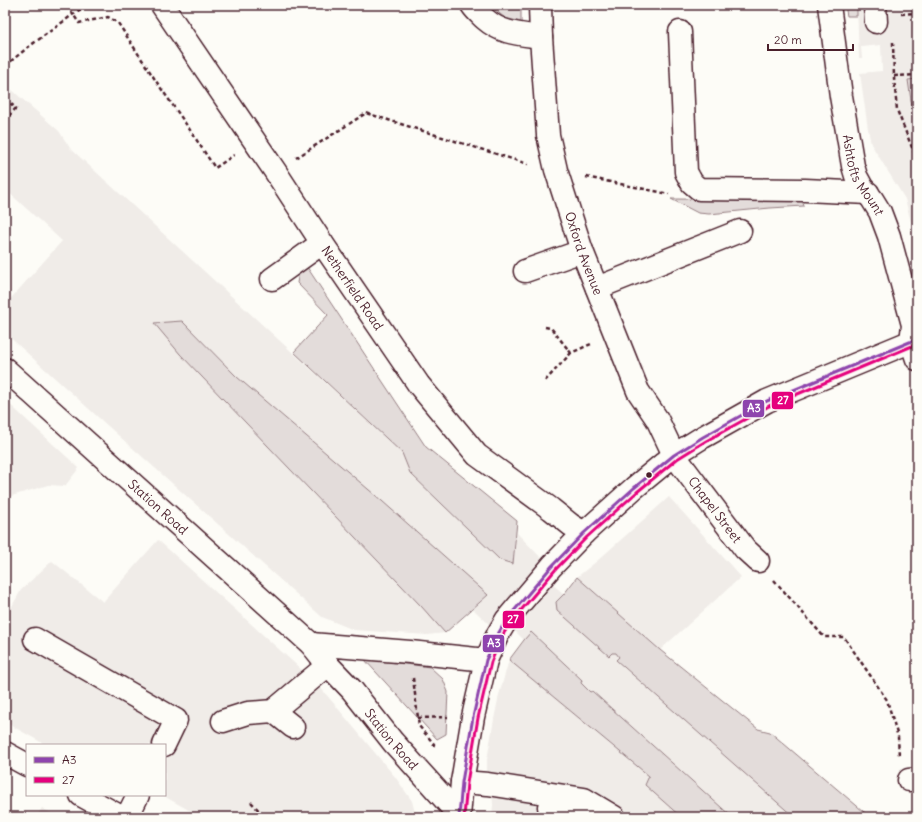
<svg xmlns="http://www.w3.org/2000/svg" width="922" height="822" font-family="Delius,sans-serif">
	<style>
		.built { fill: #f0ece8 }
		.green { fill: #e3dcda; stroke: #967e82 }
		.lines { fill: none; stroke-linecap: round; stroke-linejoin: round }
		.minor-casing { stroke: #4a1f2b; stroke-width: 25 }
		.major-casing { stroke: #4a1f2b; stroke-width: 25 }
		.path { stroke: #4a1f2b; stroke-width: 2.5; stroke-dasharray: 4 3; stroke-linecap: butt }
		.minor { stroke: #fdfcf7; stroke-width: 22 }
		.major { stroke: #fdfcf7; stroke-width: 22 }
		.bus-1-casing { stroke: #fdfcf7; stroke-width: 6 }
		.bus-2-casing { stroke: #fdfcf7; stroke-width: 6 }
		.bus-1 { stroke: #8e44ad; stroke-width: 3 }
		.bus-2 { stroke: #e5007d; stroke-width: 3 }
		.bus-dot { fill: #4a1f2b; stroke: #fdfcf7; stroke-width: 1.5 }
		.labels { text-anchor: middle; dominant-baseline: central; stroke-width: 3; stroke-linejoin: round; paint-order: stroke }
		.street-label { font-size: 13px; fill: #4a1f2b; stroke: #fdfcf7 }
		.line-badge { stroke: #fdfcf7; stroke-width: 1.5 }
		.badge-label { font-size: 11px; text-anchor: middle; font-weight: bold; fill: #fff }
	</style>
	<rect width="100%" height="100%" fill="#fdfcf7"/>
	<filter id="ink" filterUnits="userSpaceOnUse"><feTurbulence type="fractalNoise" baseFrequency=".025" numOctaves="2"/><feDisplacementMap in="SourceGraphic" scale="8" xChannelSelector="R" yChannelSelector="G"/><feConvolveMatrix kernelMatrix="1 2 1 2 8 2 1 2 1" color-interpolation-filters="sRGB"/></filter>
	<g filter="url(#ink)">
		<path class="built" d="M 857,5 L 917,5 L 917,245 L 905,199 L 871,144 L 868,129 L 860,73 L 882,71 L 881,45 L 861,47 L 862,58 L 859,58 Z
			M 5,84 L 59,131 L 70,148 L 402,453 L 410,473 L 500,560 L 513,564 L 517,533 L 546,563 L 538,572 L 564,594 L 556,602 L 608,655 L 612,653 L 616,653 L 619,657 L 616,660 L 794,817 L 732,817 L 592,691 L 590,692 L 580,683 L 582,680 L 531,632 L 524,640 L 500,616 L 491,626 L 473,609 L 488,595 L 382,501 L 237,377 L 182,321 L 180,354 L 421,606 L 445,633 L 427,635 L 354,630 L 322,617 L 109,427 L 5,333 L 5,305 L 62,241 L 5,189 Z
			M 5,400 L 79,468 L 65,486 L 48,485 L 5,498 Z
			M 669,497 L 741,577 L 660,650 L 577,577 L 597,561 Z
			M 158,540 L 303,671 L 320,687 L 396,778 L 412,801 L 416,817 L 201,817 L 162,795 L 165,795 L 165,745 L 46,745 L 5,722 L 5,619 L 21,590 L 52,561 L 103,602 Z
			M 509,660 L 649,776 L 645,785 L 681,817 L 492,817 L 493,804 L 492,794 L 487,780 L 487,760 L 494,719 L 499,695 Z
			M 42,808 L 58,817 L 36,817 Z"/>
		<path class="green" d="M 489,5 L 521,5 L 521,22 L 505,18 Z
			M 845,5 L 857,5 L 857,16 L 847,16 Z
			M 917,79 L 917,128 L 913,114 L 908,80 Z
			M 671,199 L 802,200 L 804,206 L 770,208 L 709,214 L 698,213 Z
			M 307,267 L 426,447 L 517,521 L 513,564 L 500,560 L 410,473 L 402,453 L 294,352 L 328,315 L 297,283 L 299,272 Z
			M 182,321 L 237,377 L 382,501 L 488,595 L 445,633 L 421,606 L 180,354 L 154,323 Z
			M 577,577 L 660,650 L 758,729 L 770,732 L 870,817 L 794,817 L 616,660 L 619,657 L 616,653 L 612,653 L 609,656 L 557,610 L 556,602 L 564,594 Z
			M 531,632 L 582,680 L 581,683 L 590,692 L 592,691 L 732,817 L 681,817 L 645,785 L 649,776 L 509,660 L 524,640 Z
			M 364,659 L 430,667 L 443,679 L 448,692 L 446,734 L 437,739 L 418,718 Z"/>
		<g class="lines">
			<g class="minor-casing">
				<g id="minor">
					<path id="s1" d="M 162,5 L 275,171 L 322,243 L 419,385 L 477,455 L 551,509 L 571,525 L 584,533"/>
					<path d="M 472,5 C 476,11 480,14 485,19 C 502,34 520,34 541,37"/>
					<path id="s2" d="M 540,5 L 541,37 L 548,135 L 556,170 L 582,251 L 638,391 L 657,419 L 674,455 L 745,549 L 758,561"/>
					<path id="s3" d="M 829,5 L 841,96 L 853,166 L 856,176 L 862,187 L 872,199 L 880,212 L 889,236 L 913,325 L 911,341 L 917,359"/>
					<path d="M 875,5 L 876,22"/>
					<path d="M 680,32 L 686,172 L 692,183 L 699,189 L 805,190 L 868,193"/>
					<path d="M 525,271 L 582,251"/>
					<path d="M 272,279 L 322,243"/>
					<path d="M 597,288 L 740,231"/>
					<path id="s4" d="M 5,369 L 311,644 L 328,665 L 352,690 L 393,742 L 459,815"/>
					<path d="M 35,639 L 176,720 L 164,745"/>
					<path d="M 311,644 L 410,652 L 486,660"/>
					<path d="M 273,711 L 293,727"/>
					<path d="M 223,721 L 248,713 L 273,711 L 328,665"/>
					<path d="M 909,780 L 917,779"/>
					<path d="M 462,782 L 488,784 L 584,799 L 614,817"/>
					<path d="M 549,807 L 572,810 L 582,817"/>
					<path d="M 127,817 L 138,795"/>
					<path d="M 459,817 L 462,782 L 473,717 L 486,660 L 498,634 L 507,619 L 552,566 L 584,533 L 634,488 L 674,455 L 703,437 L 767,401 L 917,339"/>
				</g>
			</g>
			<g class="major-casing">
				<path id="major" d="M 5,753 L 27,765
					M 81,795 L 121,817"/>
			</g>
			<path class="path" d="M 67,5 L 79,23 L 108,17 L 118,23 L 158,84 L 188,127 L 215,168 L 234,155
				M 901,14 L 917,13
				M 893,42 L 894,78 L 897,110 L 911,145 L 917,159
				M 5,66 L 27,48 L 86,5
				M 894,76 L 917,75
				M 5,99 L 16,108 L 5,120
				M 296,158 L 366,113 L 528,164
				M 586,177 L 669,194
				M 545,327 L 551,328 L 571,353
				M 545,381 L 571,353 L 591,344
				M 774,580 L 824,637 L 844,637 L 887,700 L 898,737 L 899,756
				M 413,678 L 419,726 L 434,744 L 433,747
				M 418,718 L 448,717
				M 251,802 L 265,817"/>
			<use href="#minor" class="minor"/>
			<use href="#major" class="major"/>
			<g class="bus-1-casing">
				<path id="bus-1" d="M 459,817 L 462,782 L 473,717 L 486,660 L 498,634 L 507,619 L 552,566 L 584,533 L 634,488 L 674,455 L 703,437 L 767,401 L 917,339"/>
			</g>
			<g class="bus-2-casing">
				<path id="bus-2" d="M 464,817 L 467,783 L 478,718 L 491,662 L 502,636 L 511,622 L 556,569 L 587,537 L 637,492 L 677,459 L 706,441 L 769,406 L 917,344"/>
			</g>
			<use href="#bus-1" class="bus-1"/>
			<use href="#bus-2" class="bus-2"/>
		</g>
	</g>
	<circle class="bus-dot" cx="649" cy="475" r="3.5"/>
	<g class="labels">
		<g class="street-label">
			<text stroke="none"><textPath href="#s3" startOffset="175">Ashtofts Mount</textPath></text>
			<text stroke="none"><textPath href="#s2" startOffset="254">Oxford Avenue</textPath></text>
			<text stroke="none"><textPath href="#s1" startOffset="341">Netherfield Road</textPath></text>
			<text stroke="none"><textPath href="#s4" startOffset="206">Station Road</textPath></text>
			<text stroke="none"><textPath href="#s2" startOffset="544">Chapel Street</textPath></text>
			<text stroke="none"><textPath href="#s4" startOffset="536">Station Road</textPath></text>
		</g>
	</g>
	<g class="line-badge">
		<rect x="771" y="391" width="23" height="19" rx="4" fill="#e5007d"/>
		<rect x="742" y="399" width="23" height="19" rx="4" fill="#8e44ad"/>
		<rect x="502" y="610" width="23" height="19" rx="4" fill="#e5007d"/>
		<rect x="482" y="634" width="23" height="19" rx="4" fill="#8e44ad"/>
	</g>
	<g class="badge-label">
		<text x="783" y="404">27</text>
		<text x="754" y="412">A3</text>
		<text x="513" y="623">27</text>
		<text x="494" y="647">A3</text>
	</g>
	<rect width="922" height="822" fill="none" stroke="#fdfcf7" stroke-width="20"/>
	<rect x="10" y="10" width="902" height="802" fill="none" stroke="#4a1f2b" stroke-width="1.5" filter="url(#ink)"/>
	<rect x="26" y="744" width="140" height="52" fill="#fdfcf7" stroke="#b5a4a5"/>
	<rect x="34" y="757" width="20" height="6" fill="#8e44ad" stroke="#b5a4a5"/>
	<text x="62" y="764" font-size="12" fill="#4a1f2b">A3</text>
	<rect x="34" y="777" width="20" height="6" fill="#e5007d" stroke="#b5a4a5"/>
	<text x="62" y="784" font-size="12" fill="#4a1f2b">27</text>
	<path d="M768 44v6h85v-6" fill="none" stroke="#4a1f2b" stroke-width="2"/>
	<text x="774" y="44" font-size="12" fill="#4a1f2b" stroke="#fdfcf7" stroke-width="3" paint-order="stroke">20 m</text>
</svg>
